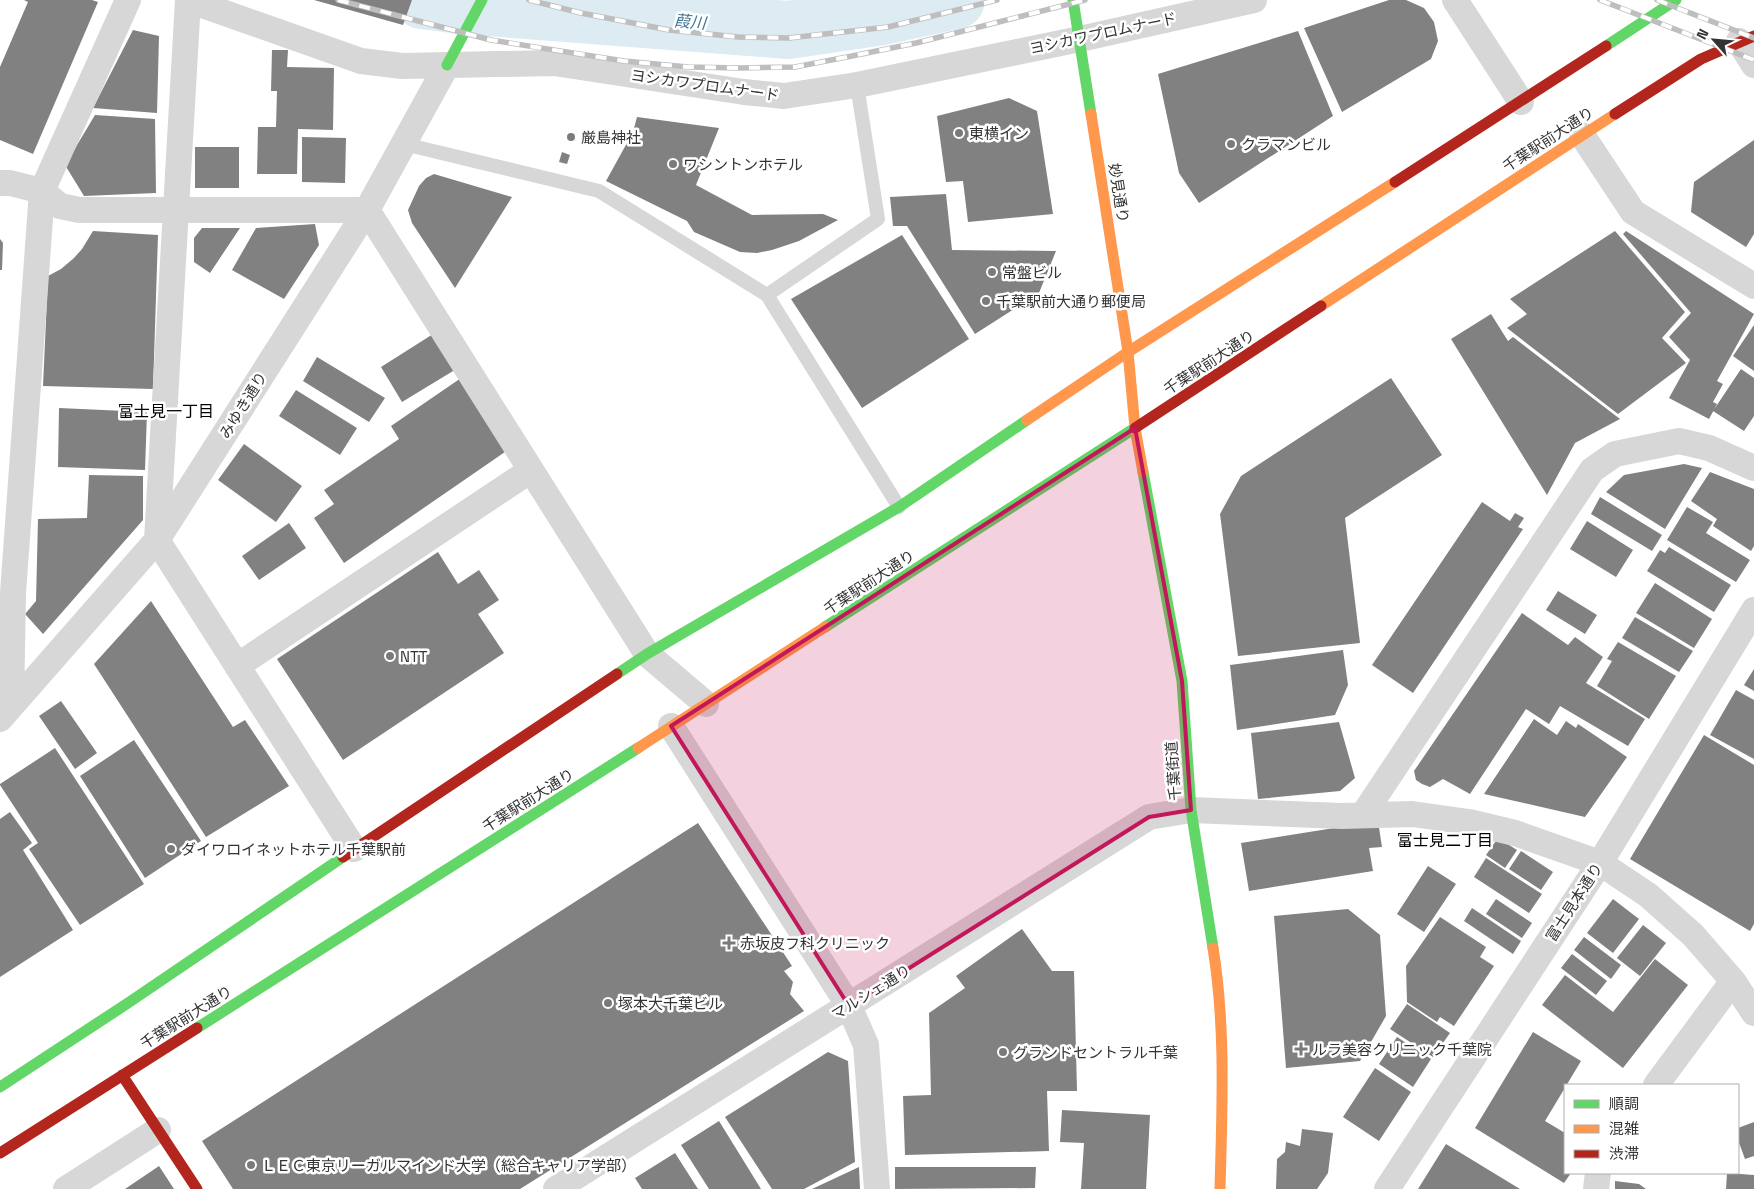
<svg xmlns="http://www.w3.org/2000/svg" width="1754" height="1189" font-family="'Space Grotesk','Noto Sans JP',sans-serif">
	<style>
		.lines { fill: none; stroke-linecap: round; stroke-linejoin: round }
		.river { stroke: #ddebf3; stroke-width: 58 }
		.building { fill: #818181 }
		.lane { stroke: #d7d7d7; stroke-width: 14 }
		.street { stroke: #d7d7d7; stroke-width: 26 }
		.fast { stroke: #63d668; stroke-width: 11 }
		.slow { stroke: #ff974d; stroke-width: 11 }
		.jam { stroke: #b3261e; stroke-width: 11 }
		.rail-casing { stroke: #bebebe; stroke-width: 5.5 }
		.rail { stroke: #fff; stroke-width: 4; stroke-dasharray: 11; stroke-linecap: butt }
		.marked { fill: #c2185b; fill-opacity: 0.2; stroke: #c2185b; stroke-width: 4; stroke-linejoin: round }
		.poi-dot { fill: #7a7a7a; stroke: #fff; stroke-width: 2 }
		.labels { text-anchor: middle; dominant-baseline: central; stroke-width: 5; stroke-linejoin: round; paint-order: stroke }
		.street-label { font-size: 15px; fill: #333; stroke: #fff }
		.poi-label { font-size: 15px; fill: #333; stroke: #fff; text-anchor: start }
		.water-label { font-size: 16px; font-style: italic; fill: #3f7597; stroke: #fff }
		.neighbourhood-label { font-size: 16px; fill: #000; stroke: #fff }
	</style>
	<rect width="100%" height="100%" fill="#fff"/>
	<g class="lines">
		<path class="river" d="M 422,0 L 461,5 L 788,30 L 883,16 L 956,0"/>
	</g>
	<path class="building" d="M 24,0 L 92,0 L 98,2 L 33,154 L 0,140 L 0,67 L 28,2 Z
		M 314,0 L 412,0 L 403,25 Z
		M 1389,0 L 1406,0 L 1424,8 L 1434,22 L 1438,41 L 1431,59 L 1342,112 L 1304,28 Z
		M 133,30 L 159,36 L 157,113 L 93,108 Z
		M 1298,31 L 1333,116 L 1199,203 L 1179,173 L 1158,74 Z
		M 272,50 L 288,50 L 287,67 L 334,68 L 333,130 L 298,129 L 297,174 L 257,174 L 258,127 L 276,127 L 277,91 L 271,91 Z
		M 1009,98 L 1037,111 L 1053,214 L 968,222 L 963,181 L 946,182 L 937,116 Z
		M 95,115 L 155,119 L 156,193 L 84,196 L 65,165 Z
		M 637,117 L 719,128 L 696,185 L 752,215 L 823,214 L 838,220 L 799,241 L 772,250 L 757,253 L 740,252 L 694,232 L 687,221 L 606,181 L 633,132 Z
		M 302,137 L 346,138 L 345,183 L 302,182 Z
		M 1754,140 L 1754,234 L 1746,247 L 1691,212 L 1694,182 Z
		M 195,147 L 239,147 L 239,188 L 195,188 Z
		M 562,152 L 570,155 L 567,164 L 559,162 Z
		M 434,174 L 512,197 L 455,288 L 412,223 L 408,210 L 419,186 L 426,178 Z
		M 946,194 L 952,250 L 1056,251 L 1039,293 L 975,334 L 907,226 L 893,226 L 890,197 Z
		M 315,224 L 319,245 L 284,299 L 232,270 L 256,228 Z
		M 202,228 L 240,228 L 210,273 L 194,262 L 194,238 Z
		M 93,231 L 158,235 L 153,389 L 43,386 L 48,276 L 61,269 L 74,258 L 82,249 Z
		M 1615,231 L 1685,312 L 1662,338 L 1686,363 L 1618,414 L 1507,328 L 1527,314 L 1510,299 Z
		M 1626,231 L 1754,314 L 1717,381 L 1723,384 L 1713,402 L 1717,404 L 1709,419 L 1669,398 L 1690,360 L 1669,337 L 1691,313 L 1623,234 Z
		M 902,235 L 969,339 L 862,408 L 791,299 Z
		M 0,239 L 3,243 L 2,270 L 0,270 Z
		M 1491,314 L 1508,341 L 1513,337 L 1620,419 L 1575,443 L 1547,495 L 1451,339 Z
		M 1754,325 L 1754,371 L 1733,356 Z
		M 441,329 L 463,365 L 402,402 L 381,367 Z
		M 317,357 L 385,398 L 369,422 L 303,381 Z
		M 1741,369 L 1754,378 L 1754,416 L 1744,431 L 1713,411 Z
		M 464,376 L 512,447 L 344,563 L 314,518 L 334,504 L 324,490 L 399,439 L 391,426 Z
		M 1391,378 L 1442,455 L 1345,518 L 1360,643 L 1238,656 L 1220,514 L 1241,476 Z
		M 296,390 L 357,428 L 340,455 L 279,416 Z
		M 59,408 L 147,412 L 145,470 L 58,467 Z
		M 244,444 L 302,486 L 276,522 L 218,480 Z
		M 1684,464 L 1702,468 L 1665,529 L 1606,492 L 1624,475 Z
		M 1710,472 L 1754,489 L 1754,546 L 1751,551 L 1713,526 L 1717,519 L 1691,501 Z
		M 89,475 L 143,476 L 143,520 L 43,634 L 25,614 L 36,601 L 38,519 L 87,518 Z
		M 1600,497 L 1662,535 L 1652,551 L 1591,514 Z
		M 1482,502 L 1510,521 L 1515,513 L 1524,518 L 1518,527 L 1523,529 L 1413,693 L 1372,665 Z
		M 1687,507 L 1713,522 L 1706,533 L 1750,560 L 1736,582 L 1667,540 Z
		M 1587,521 L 1633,550 L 1616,577 L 1570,549 Z
		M 289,523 L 306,548 L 259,580 L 242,556 Z
		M 1669,547 L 1731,585 L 1714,612 L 1647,571 L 1660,550 L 1665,553 Z
		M 438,552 L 458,584 L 479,570 L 499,600 L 478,614 L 504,653 L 343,760 L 277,659 Z
		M 1655,583 L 1712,619 L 1694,648 L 1636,613 Z
		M 1558,591 L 1597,615 L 1585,634 L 1546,610 Z
		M 151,601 L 233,727 L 245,720 L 289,786 L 206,837 L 94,664 Z
		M 1522,613 L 1568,645 L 1575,637 L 1603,657 L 1586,683 L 1645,719 L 1628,746 L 1560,706 L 1549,724 L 1526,709 L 1470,794 L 1443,779 L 1430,787 L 1422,784 L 1416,780 L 1414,771 Z
		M 1635,617 L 1693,651 L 1679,672 L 1622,638 Z
		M 1618,642 L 1676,676 L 1649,719 L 1597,686 L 1612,661 L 1607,659 Z
		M 1343,650 L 1348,685 L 1335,715 L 1237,730 L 1230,665 Z
		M 1754,669 L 1754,691 L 1744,685 Z
		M 1736,690 L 1754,700 L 1754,759 L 1710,735 Z
		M 61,701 L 97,753 L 75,769 L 39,716 Z
		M 1534,719 L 1557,735 L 1566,721 L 1576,728 L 1578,724 L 1627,757 L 1585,817 L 1484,794 Z
		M 1339,722 L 1355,778 L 1340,791 L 1258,799 L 1251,733 Z
		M 1704,735 L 1754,765 L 1754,924 L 1750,931 L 1630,859 Z
		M 134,740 L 201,841 L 145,878 L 80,776 Z
		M 55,748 L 144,884 L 80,925 L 29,849 L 38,843 L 0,785 L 0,784 Z
		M 10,812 L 32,843 L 23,850 L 73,930 L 0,977 L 0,819 Z
		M 1378,821 L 1382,847 L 1369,848 L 1373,871 L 1249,891 L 1241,843 Z
		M 698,823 L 792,966 L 784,971 L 793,982 L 790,994 L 804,1011 L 520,1189 L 233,1189 L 202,1141 Z
		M 1498,838 L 1517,850 L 1505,868 L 1486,855 Z
		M 1521,851 L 1553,872 L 1541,890 L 1509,869 Z
		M 1486,858 L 1542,894 L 1529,913 L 1474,877 Z
		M 1428,866 L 1456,884 L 1424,932 L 1397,914 Z
		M 1496,899 L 1532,923 L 1522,938 L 1486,914 Z
		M 1613,899 L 1639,919 L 1613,953 L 1587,933 Z
		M 1472,908 L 1521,941 L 1513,954 L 1464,921 Z
		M 1348,909 L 1380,935 L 1386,1016 L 1360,1061 L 1286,1068 L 1274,916 Z
		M 1440,917 L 1486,947 L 1480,957 L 1494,966 L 1454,1026 L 1440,1017 L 1437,1022 L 1407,1002 L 1406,966 Z
		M 1643,925 L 1666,943 L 1640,976 L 1617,958 Z
		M 1022,929 L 1052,971 L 1074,971 L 1077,1091 L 1047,1091 L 1049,1151 L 905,1155 L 903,1096 L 931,1095 L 929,1013 L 965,988 L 956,976 Z
		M 1584,937 L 1621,965 L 1611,979 L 1574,950 Z
		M 1572,954 L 1607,981 L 1596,995 L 1561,968 Z
		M 1655,959 L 1688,985 L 1623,1068 L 1542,1005 L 1565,975 L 1613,1012 Z
		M 1407,1004 L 1450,1033 L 1433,1057 L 1390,1029 Z
		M 1533,1032 L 1581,1061 L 1545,1121 L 1565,1133 L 1565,1173 L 1571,1173 L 1564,1183 L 1475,1128 Z
		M 1397,1037 L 1431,1059 L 1413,1087 L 1379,1064 Z
		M 828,1052 L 848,1061 L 855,1162 L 804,1189 L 772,1189 L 725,1117 Z
		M 1375,1068 L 1411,1092 L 1379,1141 L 1343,1117 Z
		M 1062,1110 L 1150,1115 L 1146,1189 L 1081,1189 L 1084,1143 L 1060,1142 Z
		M 719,1121 L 761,1189 L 709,1189 L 681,1145 Z
		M 1754,1122 L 1754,1156 L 1745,1159 L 1738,1140 L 1738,1128 Z
		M 1302,1129 L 1333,1133 L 1328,1173 L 1317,1189 L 1276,1189 L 1277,1159 L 1285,1152 L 1286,1142 L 1300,1146 Z
		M 1446,1144 L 1520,1189 L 1418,1189 Z
		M 675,1153 L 698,1189 L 642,1189 L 635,1178 Z
		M 159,1166 L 174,1189 L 125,1189 Z
		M 859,1167 L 860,1189 L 812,1189 Z
		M 895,1167 L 1036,1167 L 1035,1188 L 895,1189 Z
		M 1727,1173 L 1754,1175 L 1754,1189 L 1726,1189 Z
		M 1615,1181 L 1639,1184 L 1646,1189 L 1615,1189 Z"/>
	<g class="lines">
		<path class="lane" d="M 404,144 L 599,191 L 767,295 L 899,507
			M 767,295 L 878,219 L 857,85"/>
		<path class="street" d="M 188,0 L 361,61 L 402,66 L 554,63 L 744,92 L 784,96 L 857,85 L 1080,39 L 1254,0
			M 188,0 L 157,540 L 354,849
			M 1455,0 L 1521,102
			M 1739,41 L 1754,65
			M 1582,135 L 1633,212 L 1754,286
			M 0,183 L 10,183 L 42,191 L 60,206 L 79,210 L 367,210 L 647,654 L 706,704
			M 237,666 L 531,470
			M 11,706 L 13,593 L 42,191 L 128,0
			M 0,719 L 157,540 L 367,210 L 447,65
			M 671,726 L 849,1006 L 866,1045 L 877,1189
			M 1363,815 L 1592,470 L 1615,454 L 1679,441 L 1709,448 L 1754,468
			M 1656,1085 L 1733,981
			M 66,1189 L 158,1130
			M 556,1189 L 1149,817 L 1191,810 L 1342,816 L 1412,814 L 1469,822 L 1515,833 L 1600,863 L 1648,895 L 1693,935 L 1733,981 L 1754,1013
			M 1387,1189 L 1600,863 L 1754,610
			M 1596,1189 L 1598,1173"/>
		<path class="fast" d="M 1073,0 L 1091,114
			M 1606,46 L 1676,0
			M 447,65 L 482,0
			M 1143,472 L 1182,681 L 1191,810 L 1213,948
			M 825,627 L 1135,428
			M 617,674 L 647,654 L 899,507 L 1027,420
			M 197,1028 L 638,748
			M 0,1087 L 128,1003 L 343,857"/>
		<path class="slow" d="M 1321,306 L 1615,114
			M 1027,420 L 1128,352 L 1091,114
			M 1143,472 L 1135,428 L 1128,352 L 1395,182
			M 638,748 L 825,627
			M 1213,948 C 1226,1028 1222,1109 1220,1189"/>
		<path class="jam" d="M 1615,114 L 1701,59 L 1754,36
			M 1395,182 L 1606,46
			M 1135,428 L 1321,306
			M 343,857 L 617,674
			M 122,1075 L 197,1189
			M 0,1153 L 197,1028"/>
		<g class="rail-casing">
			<path id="rail" d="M 338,0 L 491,40 L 624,61 L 688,67 L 740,68 L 795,67 L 852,56 L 916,43 L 1085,0
				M 529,0 L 581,13 L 669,30 L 738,37 L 789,38 L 888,27 L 997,0
				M 1600,0 L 1754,60
				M 1657,0 L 1754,38"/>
		</g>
		<use href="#rail" class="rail"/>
	</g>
	<path class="marked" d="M 1135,428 L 1182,681 L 1191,810 L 1149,817 L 849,1006 L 671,726 Z"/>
	<g class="poi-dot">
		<circle cx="959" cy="133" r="5"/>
		<circle cx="571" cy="137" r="5"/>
		<circle cx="1231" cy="144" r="5"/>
		<circle cx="673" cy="164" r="5"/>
		<circle cx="992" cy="272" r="5"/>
		<circle cx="986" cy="301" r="5"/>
		<circle cx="390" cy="656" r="5"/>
		<circle cx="171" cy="849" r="5"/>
		<path d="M726.5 935.5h5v5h5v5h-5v5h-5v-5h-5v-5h5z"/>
		<circle cx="608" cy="1003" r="5"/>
		<path d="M1298.5 1041.5h5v5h5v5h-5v5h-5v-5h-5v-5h5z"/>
		<circle cx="1003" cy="1052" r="5"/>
		<circle cx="251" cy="1165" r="5"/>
	</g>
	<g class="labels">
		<g class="street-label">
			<text transform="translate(1103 33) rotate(-12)">ヨシカワプロムナード</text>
			<text transform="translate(705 85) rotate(8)">ヨシカワプロムナード</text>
			<text transform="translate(1548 139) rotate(-33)">千葉駅前大通り</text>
			<text transform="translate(1119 193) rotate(81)">妙見通り</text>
			<text transform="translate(1209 362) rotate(-33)">千葉駅前大通り</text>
			<text transform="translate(243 405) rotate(-58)">みゆき通り</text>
			<text transform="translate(869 582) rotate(-33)">千葉駅前大通り</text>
			<text transform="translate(1173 771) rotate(-94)">千葉街道</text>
			<text transform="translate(528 800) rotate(-32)">千葉駅前大通り</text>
			<text transform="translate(1574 902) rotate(-57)">富士見本通り</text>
			<text transform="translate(871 992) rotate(-32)">マルシェ通り</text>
			<text transform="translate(186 1017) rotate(-32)">千葉駅前大通り</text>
		</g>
		<g class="poi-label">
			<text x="969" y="133">東横イン</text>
			<text x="581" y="137">厳島神社</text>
			<text x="1241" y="144">クラマンビル</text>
			<text x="683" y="164">ワシントンホテル</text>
			<text x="1002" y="272">常盤ビル</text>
			<text x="996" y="301">千葉駅前大通り郵便局</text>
			<text x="400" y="656">NTT</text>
			<text x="181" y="849">ダイワロイネットホテル千葉駅前</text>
			<text x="740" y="943">赤坂皮フ科クリニック</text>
			<text x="618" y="1003">塚本大千葉ビル</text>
			<text x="1312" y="1049">ルラ美容クリニック千葉院</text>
			<text x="1013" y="1052">グランドセントラル千葉</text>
			<text x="261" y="1165">ＬＥＣ東京リーガルマインド大学（総合キャリア学部）</text>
		</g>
		<g class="water-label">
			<text transform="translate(690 22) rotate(5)">葭川</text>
		</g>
		<g class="neighbourhood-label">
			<text x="166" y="411">富士見一丁目</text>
			<text x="1445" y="840">富士見二丁目</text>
		</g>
	</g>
	<rect x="1564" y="1084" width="175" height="90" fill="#ffffff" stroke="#adadad"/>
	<rect x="1574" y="1100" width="25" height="8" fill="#63d668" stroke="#adadad"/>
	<text x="1609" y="1109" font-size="15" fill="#333333">順調</text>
	<rect x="1574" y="1125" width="25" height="8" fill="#ff974d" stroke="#adadad"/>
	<text x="1609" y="1134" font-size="15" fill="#333333">混雑</text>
	<rect x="1574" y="1150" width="25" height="8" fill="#b3261e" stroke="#adadad"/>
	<text x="1609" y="1159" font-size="15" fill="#333333">渋滞</text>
	<g transform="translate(1714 40) rotate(297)" stroke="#ffffff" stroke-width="4" paint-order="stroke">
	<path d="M0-4L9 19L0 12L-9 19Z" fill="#333333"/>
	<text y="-8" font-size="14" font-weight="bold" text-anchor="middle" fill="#333333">N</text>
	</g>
</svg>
